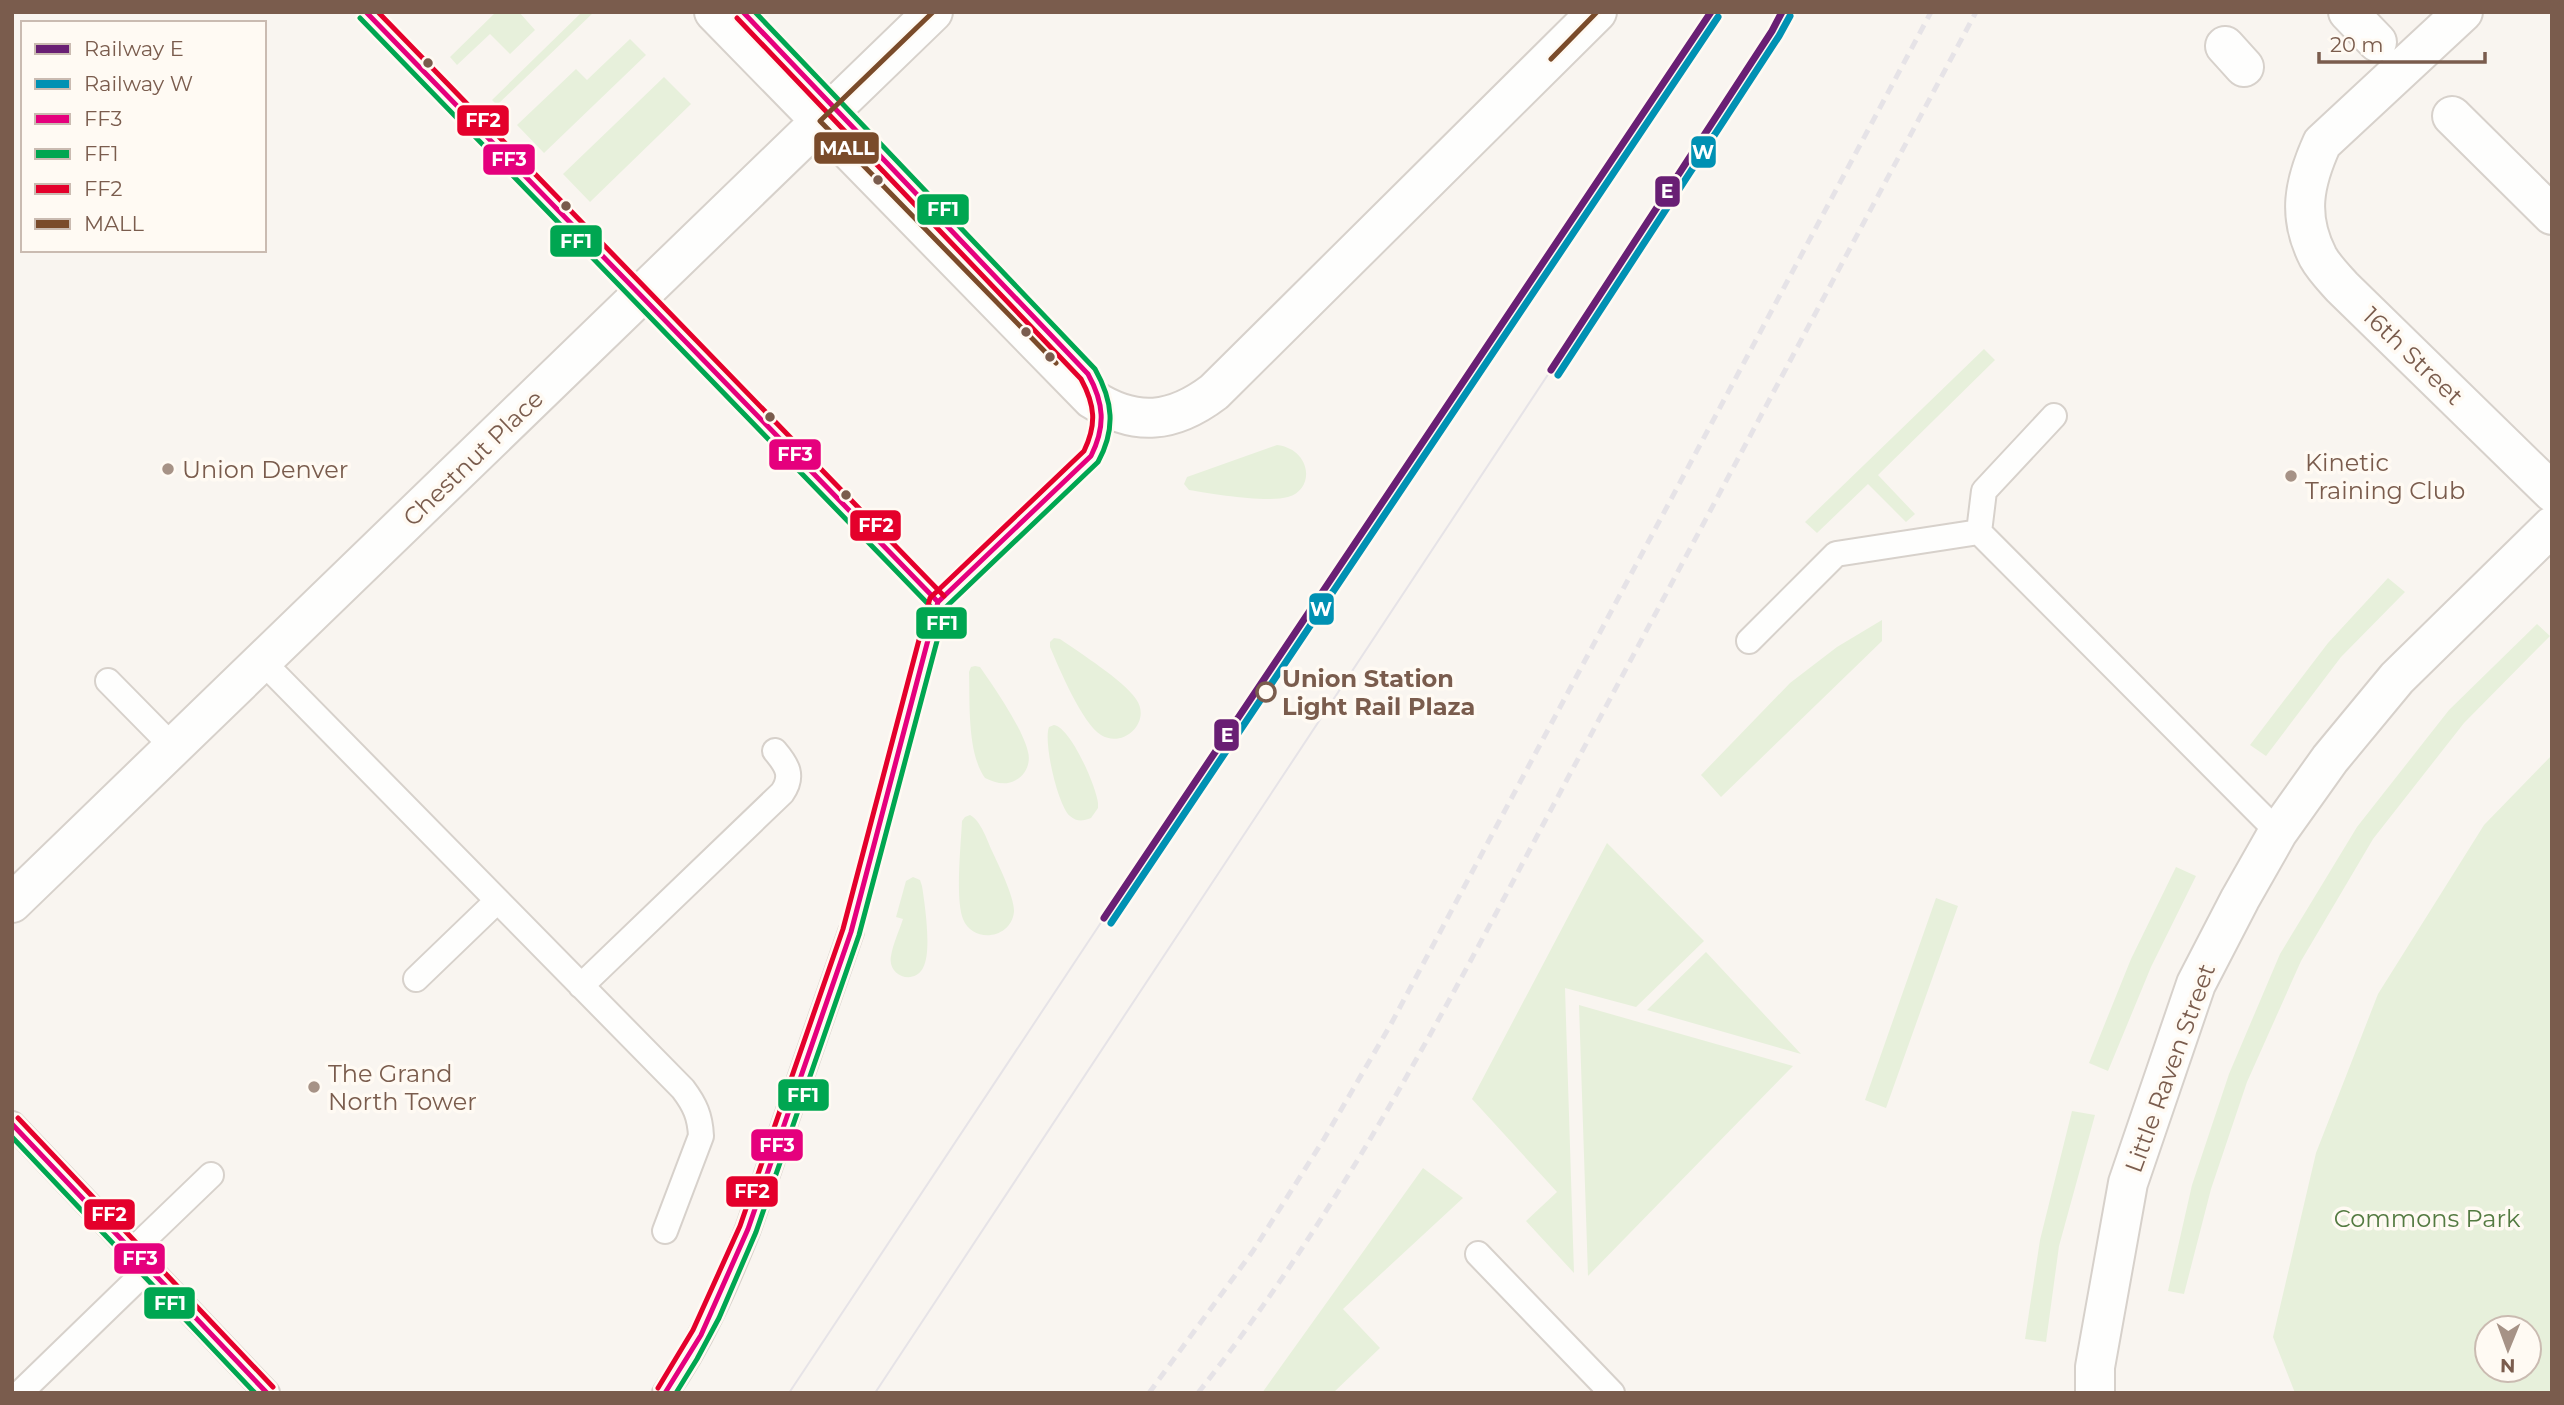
<svg xmlns="http://www.w3.org/2000/svg" width="2564" height="1405" font-family="Montserrat,sans-serif">
	<style>
		.green { fill: #e7f0db; fill-rule: evenodd }
		.lines { fill: none; stroke-linecap: round; stroke-linejoin: round }
		.lane-casing { stroke: #d7d1cb; stroke-width: 28 }
		.street-casing { stroke: #d7d1cb; stroke-width: 42 }
		.lane { stroke: #fefefd; stroke-width: 24 }
		.street { stroke: #fefefd; stroke-width: 38 }
		.tram { stroke: #e6e3e7; stroke-width: 2 }
		.rail { stroke: #e6e3e7; stroke-width: 5; stroke-dasharray: 10 7; stroke-linecap: butt }
		.bus-1-casing { stroke: #fffaf3; stroke-width: 10 }
		.bus-2-casing { stroke: #fffaf3; stroke-width: 10 }
		.bus-3-casing { stroke: #fffaf3; stroke-width: 10 }
		.bus-4-casing { stroke: #fffaf3; stroke-width: 10 }
		.bus-1 { stroke: #e5007d; stroke-width: 5 }
		.bus-2 { stroke: #00a651; stroke-width: 5 }
		.bus-3 { stroke: #e4002b; stroke-width: 5 }
		.bus-4 { stroke: #7a4b2a; stroke-width: 5 }
		.rail-1-casing { stroke: #fffaf3; stroke-width: 12 }
		.rail-2-casing { stroke: #fffaf3; stroke-width: 12 }
		.rail-1 { stroke: #691f74; stroke-width: 7 }
		.rail-2 { stroke: #0091b3; stroke-width: 7 }
		.bus-dot { fill: #7a5c4d; stroke: #fffaf3; stroke-width: 2.5 }
		.poi-dot { fill: #a69286; stroke: #fffaf3; stroke-width: 2.5 }
		.stop-dot { fill: #fffaf3; stroke: #7a5c4d; stroke-width: 3.5 }
		.labels { text-anchor: middle; dominant-baseline: central; stroke-width: 7; stroke-linejoin: round; paint-order: stroke }
		.street-label { font-size: 24px; fill: #7a5c4d; stroke: #fffaf3 }
		.poi-label { font-size: 24px; fill: #7a5c4d; stroke: #fffaf3; text-anchor: start }
		.stop-label { font-size: 24px; font-weight: bold; fill: #7a5c4d; stroke: #fffaf3; text-anchor: start }
		.park-label { font-size: 24px; fill: #537a41; stroke: #fffaf3 }
		.line-badge { stroke: #fffaf3; stroke-width: 2.5 }
		.badge-label { font-size: 19px; text-anchor: middle; font-weight: bold; fill: #fff }
	</style>
	<rect width="100%" height="100%" fill="#f9f5f0"/>
	<path class="green" d="M 496,12 L 519,12 L 535,30 L 510,54 L 490,34 L 457,65 L 450,57 Z
		M 582,12 L 594,12 L 497,105 L 492,100 Z
		M 630,39 L 646,55 L 544,153 L 517,125 L 576,69 L 587,80 Z
		M 664,77 L 691,104 L 590,202 L 563,174 Z
		M 1984,349 L 1995,360 L 1878,475 L 1915,514 L 1906,522 L 1868,484 L 1817,533 L 1805,522 Z
		M 1277,445 C 1311,449 1316,489 1288,497 C 1267,503 1213,494 1189,490 L 1184,484 L 1187,477 Z
		M 2388,578 L 2405,592 L 2341,657 L 2266,756 L 2250,745 L 2328,643 Z
		M 1882,620 L 1882,641 L 1721,797 L 1701,775 L 1790,683 L 1837,647 Z
		M 2537,624 L 2550,636 L 2464,723 L 2373,839 L 2301,961 L 2247,1082 L 2211,1189 L 2184,1294 L 2168,1291 L 2192,1185 L 2229,1074 L 2280,954 L 2357,827 L 2449,710 Z
		M 1054,638 L 1060,639 C 1080,653 1123,680 1136,699 C 1152,721 1124,749 1101,735 C 1082,723 1059,668 1050,647 L 1050,642 Z
		M 975,666 L 980,667 C 994,687 1023,729 1028,752 C 1031,762 1026,775 1016,780 C 1006,786 995,783 985,778 C 967,753 970,702 969,672 L 971,667 Z
		M 1054,725 C 1071,728 1096,786 1098,803 L 1098,808 L 1091,818 C 1083,821 1077,822 1070,816 C 1058,806 1043,742 1049,727 Z
		M 2552,755 L 2552,1393 L 2295,1393 L 2273,1337 L 2316,1153 L 2378,994 L 2484,825 ZM 2487,1328 L 2529,1328 L 2529,1370 L 2487,1370 Z
		M 970,815 C 981,821 987,840 992,851 C 998,864 1015,898 1014,912 C 1011,939 973,944 963,919 C 955,899 961,844 962,821 L 965,817 Z
		M 1607,843 L 1704,941 L 1636,1007 L 1565,988 L 1574,1273 L 1526,1221 L 1557,1192 L 1472,1099 Z
		M 2176,867 L 2196,876 L 2151,967 L 2108,1071 L 2089,1063 L 2131,959 Z
		M 913,877 L 920,880 L 922,886 C 925,905 932,952 923,968 C 913,986 887,975 891,956 C 893,944 899,931 903,919 L 896,917 L 906,881 Z
		M 1936,898 L 1958,906 L 1886,1108 L 1865,1100 Z
		M 1706,952 L 1801,1054 L 1647,1010 Z
		M 1579,1005 L 1793,1066 L 1588,1276 Z
		M 2072,1111 L 2095,1115 L 2059,1246 L 2046,1342 L 2025,1339 L 2040,1240 Z
		M 1423,1168 L 1463,1198 L 1343,1309 L 1380,1348 L 1333,1393 L 1262,1393 Z"/>
	<g class="lines">
		<g class="lane-casing">
			<path id="lane" d="M 1979,532 L 1984,491 L 2054,416
				M 1749,641 L 1836,554 L 1979,532 L 2278,832
				M 262,661 L 683,1089 C 695,1105 700,1116 701,1136 L 665,1231
				M 108,681 L 173,747
				M 416,979 L 497,901
				M 581,986 L 782,793 C 794,776 787,765 775,751
				M 12,1124 L 267,1393
				M 132,1251 L 211,1175
				M 1478,1254 L 1612,1393
				M 20,1393 L 149,1268
				M 665,1393 C 700,1345 726,1284 748,1229 L 851,932"/>
		</g>
		<g class="street-casing">
			<path id="street" d="M 714,12 L 1092,399 C 1136,427 1173,423 1214,392 L 1597,12
				M 2348,12 L 2377,42
				M 2463,12 L 2322,143 C 2304,183 2297,216 2318,257 C 2324,268 2334,278 2342,287 L 2552,492
				M 2225,46 L 2244,67
				M 2452,116 L 2552,215
				M 12,903 L 933,12
				M 2095,1393 L 2095,1367 L 2128,1183 L 2196,984 L 2240,899 L 2278,832 L 2330,759 L 2397,678 L 2552,526"/>
		</g>
		<use href="#lane" class="lane"/>
		<use href="#street" class="street"/>
		<path class="tram" d="M 789,1393 L 1104,918
			M 875,1393 L 1551,370"/>
		<path class="rail" d="M 1149,1393 L 1253,1251 L 1324,1139 L 1391,1024 L 1931,12
			M 1198,1393 C 1348,1203 1458,984 1571,772 C 1706,519 1841,265 1976,12"/>
		<g class="bus-1-casing">
			<path id="bus-1" d="M 366,12 L 938,602
				M 12,1124 L 267,1393
				M 665,1393 L 701,1335 L 748,1229 L 851,932 L 938,602 L 1091,456 C 1106,426 1104,403 1088,374 L 743,12"/>
		</g>
		<g class="bus-2-casing">
			<path id="bus-2" d="M 360,18 L 932,608
				M 12,1137 L 255,1393
				M 676,1393 L 697,1359 L 719,1318 L 756,1232 L 859,935 L 946,607 L 1098,462 C 1116,429 1113,401 1095,369 L 755,12"/>
		</g>
		<g class="bus-3-casing">
			<path id="bus-3" d="M 378,12 L 944,596
				M 18,1118 L 273,1387
				M 658,1388 L 693,1330 L 740,1226 L 843,929 L 930,598 L 1084,451 C 1097,424 1095,405 1081,379 L 737,18"/>
		</g>
		<g class="bus-4-casing">
			<path id="bus-4" d="M 933,12 L 820,121 L 1056,363
				M 1551,59 L 1597,12"/>
		</g>
		<use href="#bus-1" class="bus-1"/>
		<use href="#bus-2" class="bus-2"/>
		<use href="#bus-3" class="bus-3"/>
		<use href="#bus-4" class="bus-4"/>
		<g class="rail-1-casing">
			<path id="rail-1" d="M 1551,370 L 1772,31 L 1782,12
				M 1104,918 L 1711,12"/>
		</g>
		<g class="rail-2-casing">
			<path id="rail-2" d="M 1558,375 L 1779,36 L 1790,16
				M 1111,923 L 1718,17"/>
		</g>
		<use href="#rail-1" class="rail-1"/>
		<use href="#rail-2" class="rail-2"/>
	</g>
	<g class="bus-dot">
		<circle cx="428" cy="63" r="6"/>
		<circle cx="878" cy="180" r="6"/>
		<circle cx="566" cy="206" r="6"/>
		<circle cx="1026" cy="332" r="6"/>
		<circle cx="1050" cy="357" r="6"/>
		<circle cx="770" cy="417" r="6"/>
		<circle cx="846" cy="495" r="6"/>
	</g>
	<g class="poi-dot">
		<circle cx="168" cy="469" r="7"/>
		<circle cx="2291" cy="476" r="7"/>
		<circle cx="314" cy="1087" r="7"/>
	</g>
	<circle class="stop-dot" cx="1266" cy="692" r="9"/>
	<g class="labels">
		<g class="street-label">
			<text transform="translate(2413 356) rotate(44)">16th Street</text>
			<text transform="translate(473 458) rotate(-44)">Chestnut Place</text>
			<text transform="translate(2170 1068) rotate(-70)">Little Raven Street</text>
		</g>
		<g class="poi-label">
			<text x="2305" y="462">Kinetic<tspan x="2305" dy="28">Training Club</tspan></text>
			<text x="182" y="469">Union Denver</text>
			<text x="328" y="1073">The Grand<tspan x="328" dy="28">North Tower</tspan></text>
		</g>
		<g class="stop-label">
			<text x="1282" y="678">Union Station<tspan x="1282" dy="28">Light Rail Plaza</tspan></text>
		</g>
		<g class="park-label">
			<text x="2427" y="1218">Commons Park</text>
		</g>
	</g>
	<g class="line-badge">
		<rect x="456" y="104" width="54" height="33" rx="7" fill="#e4002b"/>
		<rect x="813" y="131" width="67" height="34" rx="7" fill="#7a4b2a"/>
		<rect x="1690" y="135" width="27" height="34" rx="7" fill="#0091b3"/>
		<rect x="482" y="143" width="54" height="33" rx="7" fill="#e5007d"/>
		<rect x="1654" y="175" width="27" height="33" rx="7" fill="#691f74"/>
		<rect x="916" y="193" width="54" height="33" rx="7" fill="#00a651"/>
		<rect x="549" y="224" width="54" height="34" rx="7" fill="#00a651"/>
		<rect x="768" y="438" width="54" height="33" rx="7" fill="#e5007d"/>
		<rect x="849" y="509" width="53" height="33" rx="7" fill="#e4002b"/>
		<rect x="1308" y="592" width="27" height="34" rx="7" fill="#0091b3"/>
		<rect x="915" y="606" width="53" height="34" rx="7" fill="#00a651"/>
		<rect x="1213" y="718" width="27" height="34" rx="7" fill="#691f74"/>
		<rect x="777" y="1078" width="53" height="34" rx="7" fill="#00a651"/>
		<rect x="750" y="1128" width="54" height="34" rx="7" fill="#e5007d"/>
		<rect x="725" y="1175" width="54" height="33" rx="7" fill="#e4002b"/>
		<rect x="83" y="1198" width="53" height="33" rx="7" fill="#e4002b"/>
		<rect x="113" y="1242" width="53" height="33" rx="7" fill="#e5007d"/>
		<rect x="143" y="1286" width="53" height="34" rx="7" fill="#00a651"/>
	</g>
	<g class="badge-label">
		<text x="483" y="127">FF2</text>
		<text x="847" y="155">MALL</text>
		<text x="1703" y="159">W</text>
		<text x="509" y="166">FF3</text>
		<text x="1667" y="198">E</text>
		<text x="943" y="216">FF1</text>
		<text x="576" y="248">FF1</text>
		<text x="795" y="461">FF3</text>
		<text x="876" y="532">FF2</text>
		<text x="1321" y="616">W</text>
		<text x="942" y="630">FF1</text>
		<text x="1227" y="742">E</text>
		<text x="803" y="1102">FF1</text>
		<text x="777" y="1152">FF3</text>
		<text x="752" y="1198">FF2</text>
		<text x="109" y="1221">FF2</text>
		<text x="140" y="1265">FF3</text>
		<text x="170" y="1310">FF1</text>
	</g>
	<rect width="2564" height="1405" fill="none" stroke="#7a5c4d" stroke-width="28"/>
	<rect x="21" y="21" width="245" height="231" fill="#fffaf3" stroke="#cabbb1" stroke-width="2"/>
	<rect x="35" y="44" width="35" height="10" fill="#691f74" stroke="#cabbb1" stroke-width="2"/>
	<text x="84" y="56" font-size="21" fill="#7a5c4d">Railway E</text>
	<rect x="35" y="79" width="35" height="10" fill="#0091b3" stroke="#cabbb1" stroke-width="2"/>
	<text x="84" y="91" font-size="21" fill="#7a5c4d">Railway W</text>
	<rect x="35" y="114" width="35" height="10" fill="#e5007d" stroke="#cabbb1" stroke-width="2"/>
	<text x="84" y="126" font-size="21" fill="#7a5c4d">FF3</text>
	<rect x="35" y="149" width="35" height="10" fill="#00a651" stroke="#cabbb1" stroke-width="2"/>
	<text x="84" y="161" font-size="21" fill="#7a5c4d">FF1</text>
	<rect x="35" y="184" width="35" height="10" fill="#e4002b" stroke="#cabbb1" stroke-width="2"/>
	<text x="84" y="196" font-size="21" fill="#7a5c4d">FF2</text>
	<rect x="35" y="219" width="35" height="10" fill="#7a4b2a" stroke="#cabbb1" stroke-width="2"/>
	<text x="84" y="231" font-size="21" fill="#7a5c4d">MALL</text>
	<g transform="translate(2508 1349) rotate(181)"><circle r="33" fill="#fffaf3" stroke="#cabbb1" stroke-width="2"/>
	<path d="M0-5L12 26L0 18L-12 26Z" fill="#a69286"/>
	<text y="-10" font-size="19" font-weight="bold" text-anchor="middle" fill="#7a5c4d">N</text>
	</g>
	<path d="M2319 52v10h166v-10" fill="none" stroke="#7a5c4d" stroke-width="3.5"/>
	<text x="2330" y="52" font-size="21" fill="#7a5c4d" stroke="#fffaf3" stroke-width="5" paint-order="stroke">20 m</text>
</svg>
